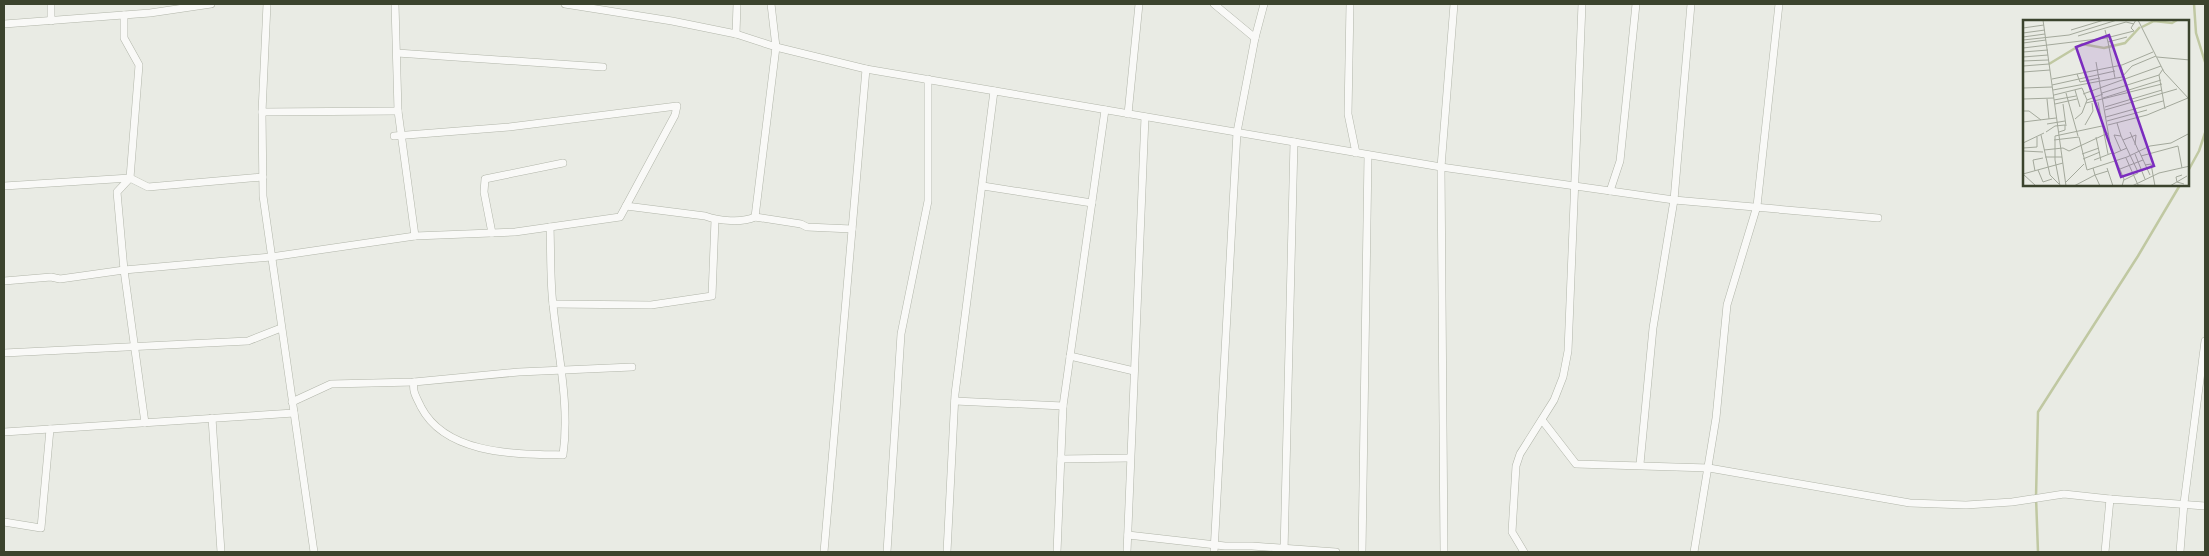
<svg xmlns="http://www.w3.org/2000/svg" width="2209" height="556" viewBox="0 0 2209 556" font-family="Signika,sans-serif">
	<rect width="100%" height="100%" fill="#e9ebe4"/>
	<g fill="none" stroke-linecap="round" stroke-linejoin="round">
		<!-- stream -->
		<g stroke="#c0c8a2" stroke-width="2.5">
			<path d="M 2194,4 L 2196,33 L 2205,62"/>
			<path d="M 2188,171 L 2199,151 L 2205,133"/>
			<path d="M 2038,552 L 2036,497 L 2038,412 L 2138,256 L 2180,185"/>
		</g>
		<!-- street casing -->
		<g stroke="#b1b5a9" stroke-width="8">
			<g id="street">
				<path d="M 267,4 L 262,112 L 263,196 L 314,552"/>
				<path d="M 395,4 L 398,111 L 415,236"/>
				<path d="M 565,4 L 672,21 L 736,34 L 776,47 L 866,69 L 1441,167 L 1674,200 L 1878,218"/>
				<path d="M 1214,4 L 1255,38"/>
				<path d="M 1350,4 L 1348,114 L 1356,153"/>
				<path d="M 124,15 L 124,38 L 139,65 L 130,178 L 117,192 L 124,270 L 145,423"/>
				<path d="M 51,21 L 51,4"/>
				<path d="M 4,24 L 150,13 L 211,4"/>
				<path d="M 736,34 L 737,4"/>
				<path d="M 397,53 L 603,67"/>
				<path d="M 262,112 L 398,111"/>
				<path d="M 1128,114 L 1139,4"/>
				<path d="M 394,136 L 509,127 L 677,106 L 675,115 L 626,206 L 705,216 C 719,221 742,223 755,217 L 801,224 L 807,227 L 852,229"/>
				<path d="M 4,186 L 130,178 L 148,187 L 263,177"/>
				<path d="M 983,186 L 1092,203"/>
				<path d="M 1610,191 L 1620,161 L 1636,4"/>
				<path d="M 755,217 L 776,47 L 771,4"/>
				<path d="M 492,233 L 484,192 L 485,179 L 563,163"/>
				<path d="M 4,281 L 51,277 L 60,279 L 124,270 L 271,257 L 415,236 L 515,232 L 620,217 L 626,206"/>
				<path d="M 553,304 L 651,305 L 712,296 L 715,220"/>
				<path d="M 4,353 L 248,341 L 281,328"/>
				<path d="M 1070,356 L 1134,371"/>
				<path d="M 414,382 C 412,392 417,398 421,407 C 446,455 516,454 563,455 C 570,405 558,355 553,305 C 550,279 551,253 550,227"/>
				<path d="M 955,401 L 1063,406"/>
				<path d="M 292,402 L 331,384 L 414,382 L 519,372 L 632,367"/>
				<path d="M 212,418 L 221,552"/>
				<path d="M 1542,420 L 1576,464 L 1709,468 L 1910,503 L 1966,505 L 2012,502 L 2064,494 L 2110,499"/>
				<path d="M 4,432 L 294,413"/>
				<path d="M 1061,459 L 1130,458"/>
				<path d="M 1640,464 L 1653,328 L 1674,200 L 1691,4"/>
				<path d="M 4,522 L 41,528 L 50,429"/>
				<path d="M 1128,535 L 1225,546 L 1252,546 L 1336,552"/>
				<path d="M 824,552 L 866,69"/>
				<path d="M 887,552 L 901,334 L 928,201 L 928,79"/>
				<path d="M 947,552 L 955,394 L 994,91"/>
				<path d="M 1057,552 L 1063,406 L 1105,110"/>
				<path d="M 1127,552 L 1145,117"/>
				<path d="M 1214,552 L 1237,132 L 1255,38 L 1264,4"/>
				<path d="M 1284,552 L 1294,142"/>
				<path d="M 1362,552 L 1368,155"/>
				<path d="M 1444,552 L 1441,167 L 1454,4"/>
				<path d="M 1524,552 L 1512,532 L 1516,466 L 1520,454 L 1554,400 L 1563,377 L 1568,351 L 1582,4"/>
				<path d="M 1694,552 L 1716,418 L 1727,305 L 1757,206 L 1779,4"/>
				<path d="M 2105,552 L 2110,499 L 2205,506"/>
				<path d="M 2180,552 L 2184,503 L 2205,341"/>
			</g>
		</g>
		<!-- street -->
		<use href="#street" stroke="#f9f9f7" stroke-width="7"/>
	</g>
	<!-- overview -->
	<g transform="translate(2023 20)">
		<rect width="166" height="166" fill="#e9ebe4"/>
		<path fill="none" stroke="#c0c8a2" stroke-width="2.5" d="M 119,7 L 131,1 L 149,3 L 154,0M 26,44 L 59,24 L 81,28 L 102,23 L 117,7"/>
		<path fill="none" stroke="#a3a89b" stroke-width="1" d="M 20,0 L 43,166M 115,0 L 141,52 L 167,80M 0,8 L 21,5M 48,10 L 81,0M 82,10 L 85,22 L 104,17M 0,13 L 22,10M 55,16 L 103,2 L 111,4M 0,17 L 22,14M 0,20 L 46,15 L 94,0M 85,22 L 92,58M 0,23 L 23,20M 0,28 L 83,18 L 111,11 L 108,8 L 113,0M 0,32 L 25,30M 0,37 L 25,35M 134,37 L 167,40M 0,41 L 25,40M 73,42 L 88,129 L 101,159 L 99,166M 0,46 L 26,44M 98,46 L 107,80M 0,52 L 27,50M 54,54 L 57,62 L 77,58M 136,55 L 142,89M 29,59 L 99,45 L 130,32M 29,65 L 92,51M 0,68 L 29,67M 30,70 L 99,57 L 109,46 L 133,36M 52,70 L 57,87M 43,73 L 55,116M 79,73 L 136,55 L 140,49M 60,74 L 138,46M 31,75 L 59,68 L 64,80M 80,78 L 138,60M 0,79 L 31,78M 24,79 L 26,99M 31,80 L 53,76M 75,82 L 85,134M 63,83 L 139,64M 32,84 L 54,79M 40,84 L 43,106M 82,87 L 139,70M 82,90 L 154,69M 0,91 L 6,91 L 18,100M 83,97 L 140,81M 52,99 L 59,93 L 64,80 L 80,74M 84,101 L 124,90M 0,102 L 33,98M 94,103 L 98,116 L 91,115 L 98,131M 24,104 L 42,101M 62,105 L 70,91 L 69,83M 85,105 L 124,95 L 165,78M 23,112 L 32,106 L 42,105 L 42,110 L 36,112M 107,112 L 116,132M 18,115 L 27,155 L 36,164M 98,116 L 115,152M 73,117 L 78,141M 31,120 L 56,117 L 64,150 L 104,137 L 127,126 L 148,123 L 167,113M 100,120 L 113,115 L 112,125M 0,123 L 21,113M 155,126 L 159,148M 0,128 L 14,127 L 14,117M 21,130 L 40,128 L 46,131 L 85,113M 0,131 L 20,132M 116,131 L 127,155M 59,134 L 76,128M 90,134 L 104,128M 112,134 L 122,159M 118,136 L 155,126M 22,137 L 39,137M 103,138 L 115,165M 60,139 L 77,132M 71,140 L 89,133M 122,145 L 128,144 L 132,166M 84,148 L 90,166M 97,149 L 120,140M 15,150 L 20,162 L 29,159M 12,151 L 10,140 L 20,138M 0,154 L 40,143M 0,154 L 13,166M 159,155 L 153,157 L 154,162 L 161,164M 101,160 L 115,153M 43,162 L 61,144M 115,165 L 131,166M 37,166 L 32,140 L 32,116 L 79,106M 51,166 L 72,155 L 70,148M 77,166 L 72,155 L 85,151M 109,166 L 136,153 L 167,146M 147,166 L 164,156"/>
		<path fill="#7b2cbf" fill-opacity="0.15" stroke="#7b2cbf" stroke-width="2.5" d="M 86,15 L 131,146 L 98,157 L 53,27 Z"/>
		<rect width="166" height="166" fill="none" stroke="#3b432d" stroke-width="2.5"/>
	</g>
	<!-- border -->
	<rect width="2209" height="556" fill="none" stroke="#3b432d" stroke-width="10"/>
</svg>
